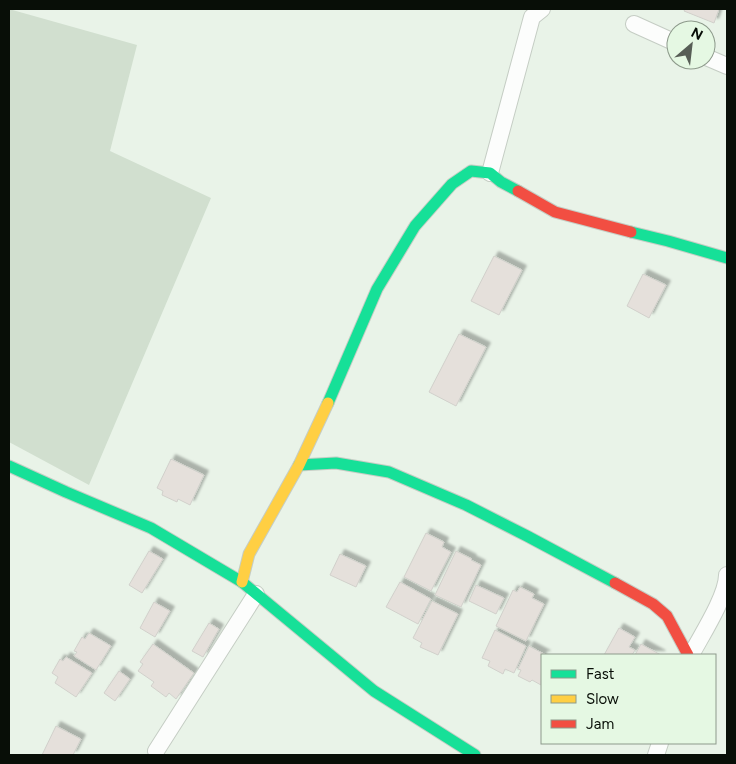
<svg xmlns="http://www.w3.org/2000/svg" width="736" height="764" viewBox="0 0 736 764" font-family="Figtree,sans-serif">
	<defs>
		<filter id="shadow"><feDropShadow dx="4.5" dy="-4.5" stdDeviation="1" flood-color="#0004"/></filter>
	</defs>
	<rect width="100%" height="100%" fill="#e9f3e8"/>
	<!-- green -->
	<path fill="#d1dfcf" d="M 9,9 L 137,45 L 110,151 L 211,198 L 89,485 L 9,442 Z"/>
	<!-- building -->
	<g fill="#e5e0db" stroke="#d1d0cb" filter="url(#shadow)">
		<path d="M 685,9 L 719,9 L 714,23 L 684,11 Z"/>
		<path d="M 494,256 L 522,270 L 499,315 L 471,301 Z"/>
		<path d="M 643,274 L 666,285 L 649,318 L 627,306 Z"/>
		<path d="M 459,334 L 486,347 L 456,406 L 429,392 Z"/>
		<path d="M 171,459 L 204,475 L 190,505 L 178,499 L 177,502 L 162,495 L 163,491 L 157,488 Z"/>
		<path d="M 426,533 L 444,542 L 442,547 L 451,552 L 431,591 L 404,577 Z"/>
		<path d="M 149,551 L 163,559 L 142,593 L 129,585 Z"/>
		<path d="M 456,551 L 472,559 L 471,560 L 481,565 L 461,607 L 435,595 Z"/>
		<path d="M 340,554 L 366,566 L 356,587 L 330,575 Z"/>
		<path d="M 400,582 L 431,599 L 418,624 L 386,607 Z"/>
		<path d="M 476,585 L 504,598 L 496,614 L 469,601 Z"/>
		<path d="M 520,587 L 534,594 L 532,598 L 544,604 L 526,641 L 496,626 L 513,590 L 517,592 Z"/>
		<path d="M 432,601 L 458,614 L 438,655 L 420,647 L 422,643 L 413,638 Z"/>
		<path d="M 154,602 L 170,611 L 155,637 L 140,628 Z"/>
		<path d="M 209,623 L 219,629 L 203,657 L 192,651 Z"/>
		<path d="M 619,628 L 635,637 L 629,647 L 635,650 L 632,655 L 604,655 Z"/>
		<path d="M 495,630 L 526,646 L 514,673 L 505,669 L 503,674 L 488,666 L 490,661 L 482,658 Z"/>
		<path d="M 89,633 L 111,646 L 96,670 L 74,656 L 77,652 L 74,651 L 82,637 L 85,639 Z"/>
		<path d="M 153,644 L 194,673 L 176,699 L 169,693 L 166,697 L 151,686 L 154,682 L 138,671 L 143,664 L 140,662 Z"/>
		<path d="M 641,644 L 661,655 L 635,655 Z"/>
		<path d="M 529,646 L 546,655 L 542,655 L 541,685 L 532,680 L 530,682 L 518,676 L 521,670 L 518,669 Z"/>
		<path d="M 66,657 L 92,673 L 76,697 L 55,683 L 58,677 L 52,673 L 60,659 L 63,661 Z"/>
		<path d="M 119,671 L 130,679 L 115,701 L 104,693 Z"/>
		<path d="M 56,726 L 81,739 L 73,755 L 42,755 Z"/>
	</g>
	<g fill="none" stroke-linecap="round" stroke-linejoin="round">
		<!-- street casing -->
		<g stroke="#c5cdc4" stroke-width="18">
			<g id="street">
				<path d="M 634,24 L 676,43"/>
				<path d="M 706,57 L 727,66"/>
				<path d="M 490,173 L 532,17 L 542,9"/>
				<path d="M 691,655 C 701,636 727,596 727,575"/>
				<path d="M 156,751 L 256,594"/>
				<path d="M 656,755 L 660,743"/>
			</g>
		</g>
		<!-- fast casing -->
		<g stroke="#c5cdc4" stroke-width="13">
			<g id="fast">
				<path d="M 631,232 L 668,241 L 727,258"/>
				<path d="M 328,403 L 377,289 L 415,226 L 452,184 L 471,171 L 490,173 L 501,182 L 518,191"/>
				<path d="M 299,465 L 336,463 L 389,472 L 466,505 L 527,536 L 615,583"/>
				<path d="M 9,466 L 66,492 L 151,528 L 242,582 L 374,691 L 475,755"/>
			</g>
		</g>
		<!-- slow casing -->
		<g stroke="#c5cdc4" stroke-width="13">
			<path id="slow" d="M 242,582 L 249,554 L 299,465 L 328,403"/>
		</g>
		<!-- jam casing -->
		<g stroke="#c5cdc4" stroke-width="13">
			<g id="jam">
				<path d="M 518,191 L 555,212 L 631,232"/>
				<path d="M 615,583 L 653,604 L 667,616 L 688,655"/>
			</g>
		</g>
		<!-- street -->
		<use href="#street" stroke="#fcfdfc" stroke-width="16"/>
		<!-- fast -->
		<use href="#fast" stroke="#16e098" stroke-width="11"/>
		<!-- slow -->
		<use href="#slow" stroke="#ffcf43" stroke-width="11"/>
		<!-- jam -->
		<use href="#jam" stroke="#f24e42" stroke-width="11"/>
	</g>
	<!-- border -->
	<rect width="736" height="764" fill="none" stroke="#080e07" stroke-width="20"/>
	<!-- legend -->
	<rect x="541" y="654" width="175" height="90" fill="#e5f8e3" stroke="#8d9a8b"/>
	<rect x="551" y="670" width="25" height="8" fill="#16e098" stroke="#8d9a8b"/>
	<text x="586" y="679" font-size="15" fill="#080e07">Fast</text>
	<rect x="551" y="695" width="25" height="8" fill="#ffcf43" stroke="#8d9a8b"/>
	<text x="586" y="704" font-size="15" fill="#080e07">Slow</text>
	<rect x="551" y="720" width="25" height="8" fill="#f24e42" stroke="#8d9a8b"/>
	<text x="586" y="729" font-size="15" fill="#080e07">Jam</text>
	<!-- north arrow -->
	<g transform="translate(691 45) rotate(28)"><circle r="24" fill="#e5f8e3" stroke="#8d9a8b"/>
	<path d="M0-4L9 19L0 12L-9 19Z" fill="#575e56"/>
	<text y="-8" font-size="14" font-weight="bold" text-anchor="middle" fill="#080e07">N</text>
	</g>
</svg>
